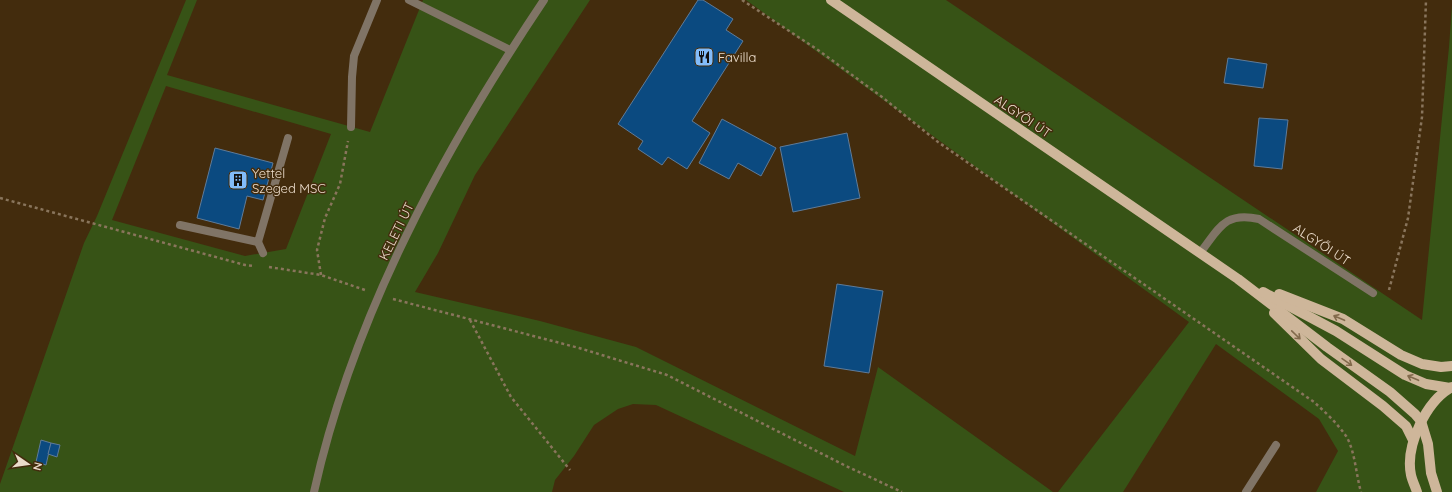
<svg xmlns="http://www.w3.org/2000/svg" width="1452" height="492" viewBox="0 0 1452 492" font-family="Quicksand,sans-serif">
	<rect width="100%" height="100%" fill="#432c0d"/>
	<!-- green -->
	<g fill="#375316" fill-rule="evenodd">
		<path d="M 186,0 L 197,0 L 167,75 L 370,132 L 423,0 L 590,0 L 475,175 L 438,253 L 415,292 L 540,321 L 636,347 L 855,456 L 878,367 L 1053,492 L 844,492 L 656,405 L 633,404 L 618,409 L 594,425 L 574,456 L 555,480 L 552,492 L 0,492 L 0,484 L 84,243 L 97,216 ZM 166,86 L 331,134 L 286,249 L 245,256 L 112,220 Z"/>
		<path d="M 746,0 L 946,0 L 1422,320 L 1449,47 L 1452,5 L 1452,492 L 1316,492 L 1338,451 L 1319,419 L 1216,344 L 1123,492 L 1058,492 L 1189,322 Z"/>
	</g>
	<!-- building -->
	<g fill="#0b4a80" stroke="#5f7b98">
		<path d="M 698,0 L 703,0 L 733,19 L 726,30 L 743,41 L 692,121 L 710,133 L 687,169 L 668,157 L 662,165 L 638,149 L 643,141 L 618,124 Z"/>
		<path d="M 1228,58 L 1267,64 L 1263,88 L 1224,83 Z"/>
		<path d="M 1259,118 L 1288,120 L 1282,169 L 1254,166 Z"/>
		<path d="M 722,119 L 776,148 L 761,176 L 738,163 L 729,179 L 699,163 Z"/>
		<path d="M 847,133 L 860,198 L 793,212 L 780,147 Z"/>
		<path d="M 215,148 L 273,163 L 263,200 L 247,196 L 239,229 L 197,218 Z"/>
		<path d="M 837,284 L 883,291 L 869,373 L 824,366 Z"/>
		<path d="M 41,440 L 51,443 L 46,465 L 36,462 Z"/>
		<path d="M 51,443 L 60,445 L 57,457 L 48,454 Z"/>
	</g>
	<g fill="none" stroke-linecap="round" stroke-linejoin="round">
		<!-- path -->
		<g stroke="#89755c" stroke-width="2.5" stroke-dasharray="3 3" stroke-linecap="butt">
			<path d="M 742,0 L 818,50 L 882,97 L 938,142 L 1314,402 C 1325,412 1337,423 1346,436 C 1355,450 1356,475 1361,492"/>
			<path d="M 0,198 L 245,265 L 254,266"/>
			<path d="M 269,267 L 321,275 L 365,290"/>
			<path d="M 321,275 L 317,250 L 325,218 L 340,184 L 348,141"/>
			<path d="M 1389,290 L 1408,218 L 1422,117 L 1426,0"/>
			<path d="M 393,299 L 579,348 L 667,375 L 846,466 L 902,492"/>
			<path d="M 470,320 L 511,397 L 570,470"/>
		</g>
		<!-- lane -->
		<g stroke="#807466" stroke-width="8">
			<path d="M 409,0 L 510,50"/>
			<path d="M 351,127 L 352,77 L 354,56 L 377,0"/>
			<path d="M 180,225 L 258,242 L 288,138"/>
			<path d="M 258,242 L 263,253"/>
			<path d="M 1200,253 C 1219,229 1224,211 1259,219 L 1373,293"/>
			<path d="M 1246,492 L 1276,445"/>
		</g>
		<!-- street -->
		<path stroke="#807466" stroke-width="8" d="M 314,492 C 353,316 444,149 544,0"/>
		<!-- primary -->
		<g stroke="#ceb69a" stroke-width="10">
			<path d="M 831,0 L 1238,279 L 1327,347 L 1390,392 L 1415,414 L 1421,421 L 1428,444 L 1431,473 L 1437,492"/>
			<path d="M 1263,292 L 1336,331 L 1405,375 L 1426,384 L 1450,388"/>
			<path d="M 1279,294 L 1343,319 L 1401,355 L 1422,364 L 1441,367 L 1452,366"/>
			<path d="M 1274,313 L 1321,359 L 1383,406 L 1406,426 L 1413,440"/>
			<path d="M 1417,492 C 1415,486 1412,480 1411,475 C 1405,446 1426,401 1452,387"/>
		</g>
	</g>
	<!-- one-way arrows -->
	<defs><path id="oneway-shaft" d="M-6 0H5M1.5-3L5.5 0L1.5 3" fill="none" stroke-width="1.6" stroke-linecap="round" stroke-linejoin="round"/></defs>
	<g stroke="#826a4c">
		<use href="#oneway-shaft" transform="translate(1339 318) rotate(-157)"/>
		<use href="#oneway-shaft" transform="translate(1296 335) rotate(44)"/>
		<use href="#oneway-shaft" transform="translate(1347 362) rotate(35)"/>
		<use href="#oneway-shaft" transform="translate(1413 378) rotate(-157)"/>
	</g>
	<!-- icons -->
	<defs>
		<g id="restaurant-square" transform="scale(1)"><rect x="-9" y="-9" width="18" height="18" rx="4" fill="#82bcfa" stroke="#432c0d"/><path d="M-5-6h1v4h1v-4h1v4h1v-4h1v5L-1.5 .5V6h-2V.5L-5-1ZM5-6V6H3V1.5H1.5Q1.5-4 5-6Z" fill="#111"/></g>
		<g id="building-square" transform="scale(1)"><rect x="-9" y="-9" width="18" height="18" rx="4" fill="#82bcfa" stroke="#432c0d"/><path d="M-4-6H4V6H1V3H-1V6H-4ZM-2.5-4.3h1.7v1.8h-1.7ZM.8-4.3h1.7v1.8H.8ZM-2.5-1h1.7V.8h-1.7ZM.8-1h1.7V.8H.8Z" fill="#111"/></g>
	</defs>
	<g fill-rule="evenodd">
		<use href="#restaurant-square" x="704" y="57"/>
		<use href="#building-square" x="238" y="180"/>
	</g>
	<g text-anchor="middle" dominant-baseline="central" stroke-width="3" stroke-linejoin="round" paint-order="stroke">
		<!-- poi labels -->
		<g font-size="13" fill="#ebdccb" stroke="#432c0d" text-anchor="start">
			<text x="718" y="57">Favilla</text>
			<text x="252" y="173">Yettel<tspan x="252" dy="15">Szeged MSC</tspan></text>
		</g>
		<!-- street labels -->
		<g font-size="13" fill="#ebdccb" stroke="#432c0d">
			<text transform="translate(1023 116) rotate(34)">ALGYŐI ÚT</text>
			<text transform="translate(396 231) rotate(-64)">KELETI ÚT</text>
			<text transform="translate(1322 244) rotate(33)">ALGYŐI ÚT</text>
		</g>
	</g>
	<!-- north arrow -->
	<g transform="translate(28 464) rotate(103)" stroke="#432c0d" stroke-width="3" paint-order="stroke">
	<path d="M0-3L7 15L0 10L-7 15Z" fill="#ebdccb"/>
	<text y="-6" font-size="11" font-weight="bold" text-anchor="middle" fill="#ebdccb">N</text>
	</g>
</svg>
